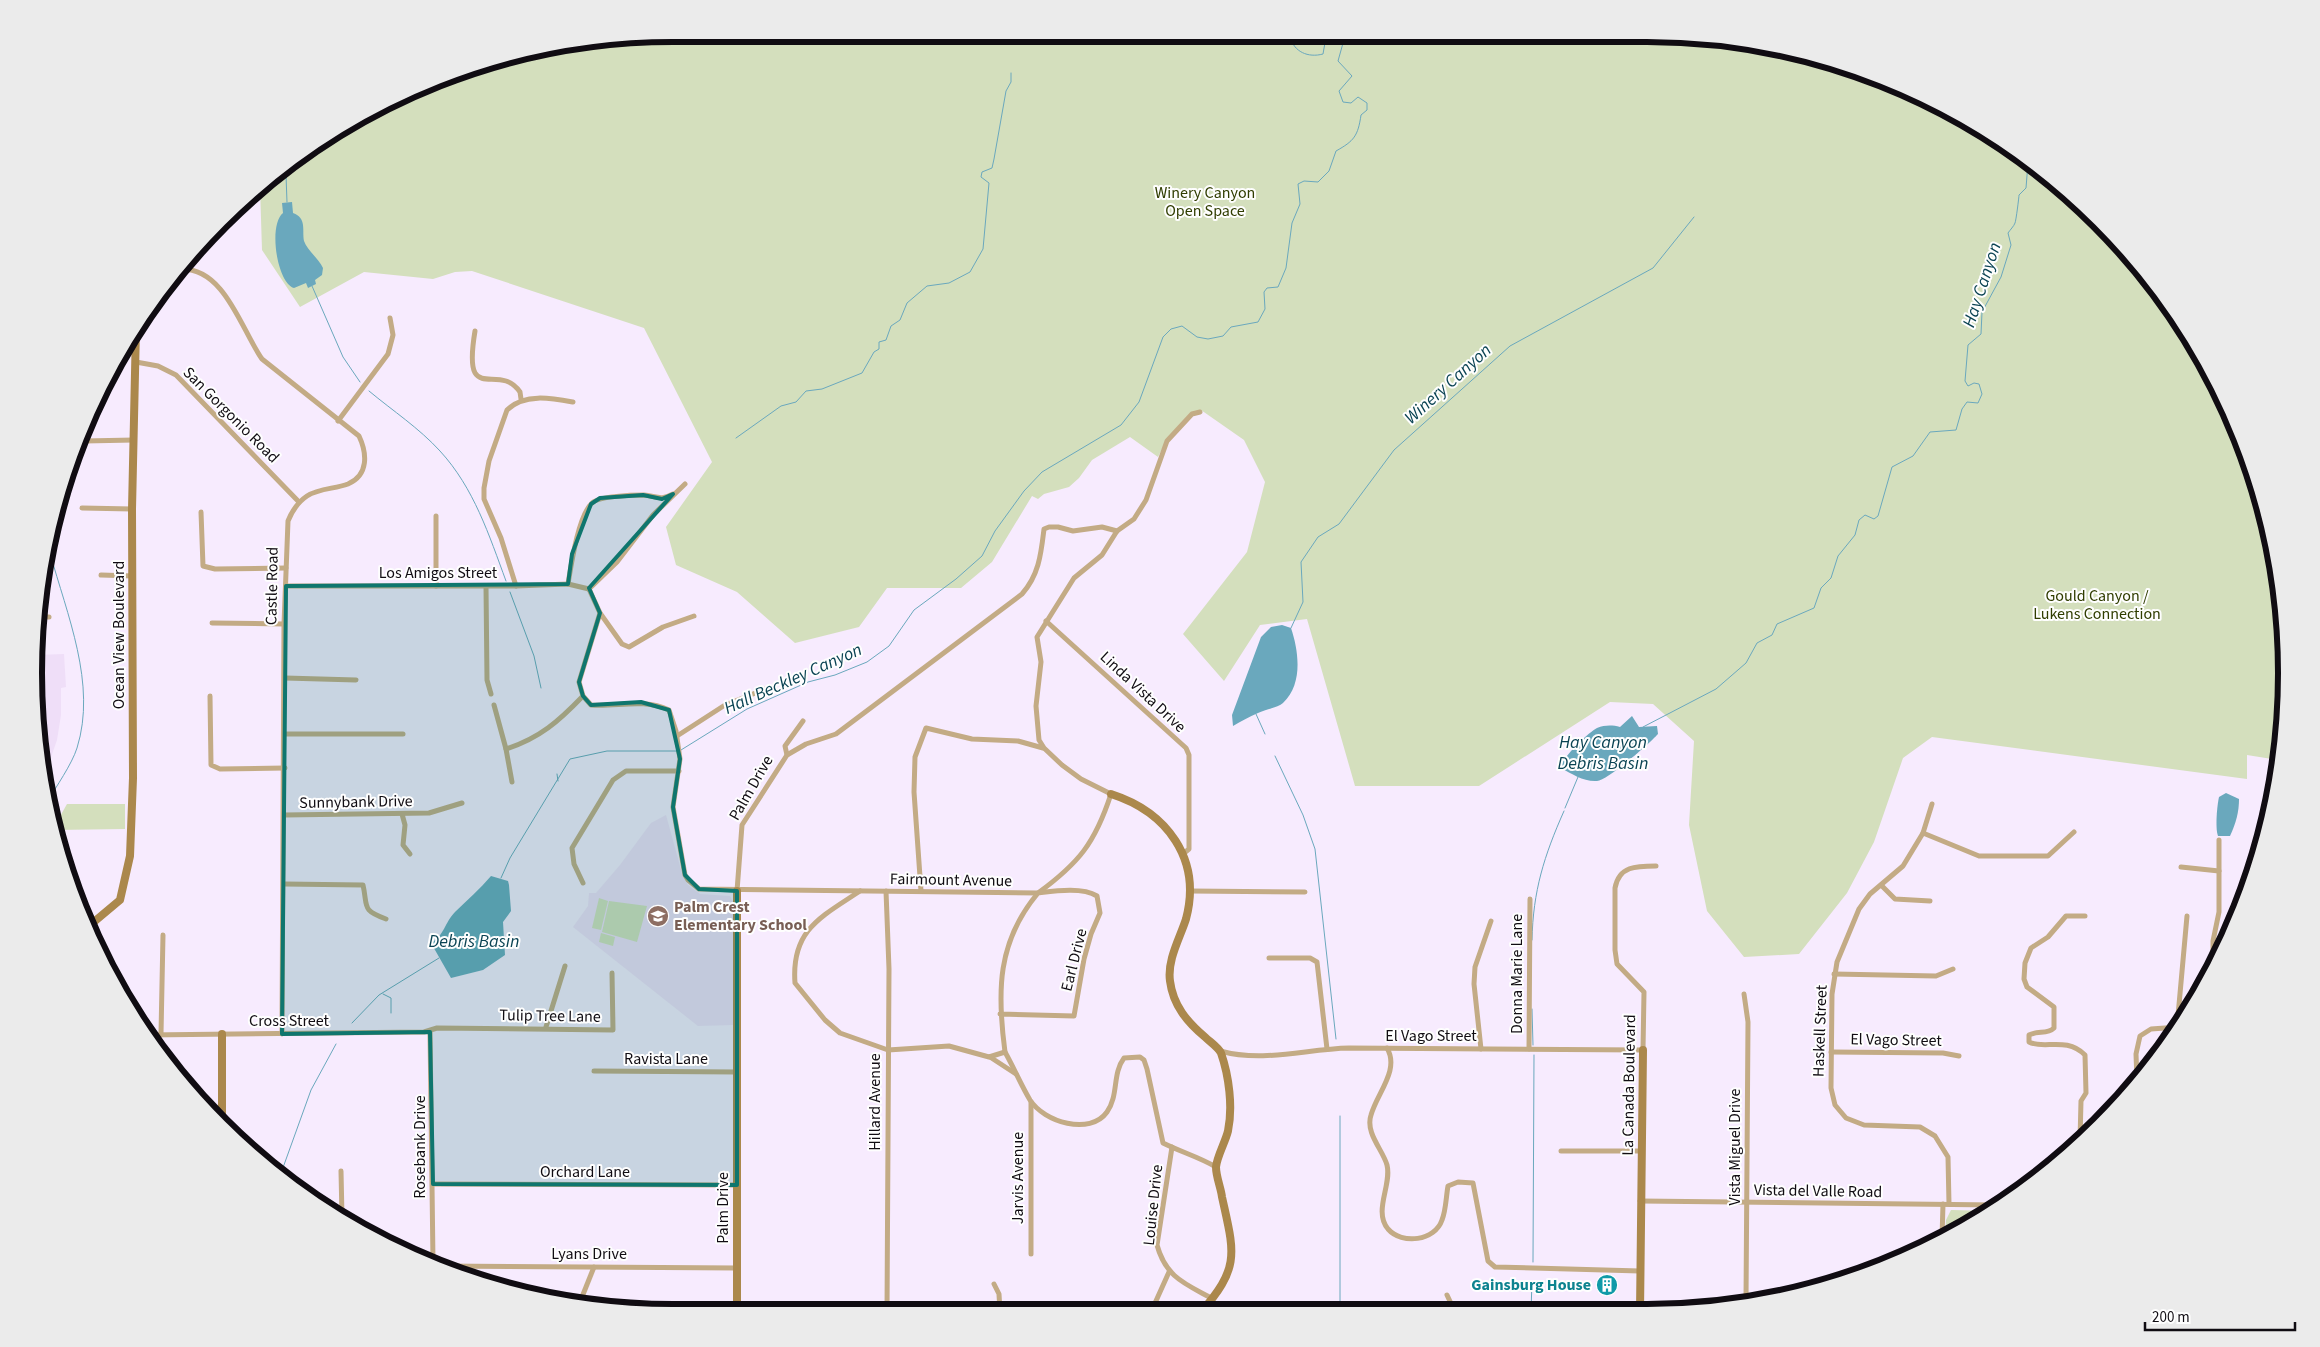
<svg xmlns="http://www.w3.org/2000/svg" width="2320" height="1347" viewBox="0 0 2320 1347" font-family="'Source Sans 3',sans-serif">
	<rect width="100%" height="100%" fill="#f7ebfe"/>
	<!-- built -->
	<g fill="#efdef8">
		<path d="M 64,654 L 66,687 L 61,688 L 61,715 L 57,740 L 49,763 L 43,771 L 34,674 L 36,655 Z"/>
		<path d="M 666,815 L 683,877 L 688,885 L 700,894 L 730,896 L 734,904 L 733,1025 L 698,1026 L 573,927 L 588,906 L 589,893 L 596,893 L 620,865 L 651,823 Z"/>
	</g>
	<!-- green -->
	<g fill="#d4dfbd">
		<path d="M 1689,35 L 1852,68 L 2002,141 L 2099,221 L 2178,318 L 2237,428 L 2274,548 L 2286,673 L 2278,760 L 2247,755 L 2247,779 L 1932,737 L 1903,758 L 1874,842 L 1847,893 L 1799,954 L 1744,957 L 1707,911 L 1689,825 L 1694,741 L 1653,704 L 1610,702 L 1479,786 L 1355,786 L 1307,619 L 1260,625 L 1224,681 L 1183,634 L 1247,552 L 1265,482 L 1244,440 L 1201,410 L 1195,412 L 1164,445 L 1158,457 L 1130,437 L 1092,460 L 1079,478 L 1069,487 L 1044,494 L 1038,499 L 1032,496 L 992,562 L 961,588 L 887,588 L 859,627 L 795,643 L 737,592 L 676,565 L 666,527 L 712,462 L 644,328 L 472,271 L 455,272 L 433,279 L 364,272 L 300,307 L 262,250 L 260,187 C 315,139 398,92 467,68 C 505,55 550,49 590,39 Z"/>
		<path d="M 67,804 L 125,804 L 125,829 L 55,830 L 54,827 Z"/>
		<path d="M 599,898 L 608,901 L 601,930 L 592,928 Z"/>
		<path d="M 609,901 L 647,906 L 637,942 L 602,932 Z"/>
		<path d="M 601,933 L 615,937 L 613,946 L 599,942 Z"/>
		<path d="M 1951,1210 L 1953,1210 L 1988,1211 L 1967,1227 L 1945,1237 L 1946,1220 Z"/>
	</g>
	<!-- water -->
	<g fill="#6aa8bd">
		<path d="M 292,202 L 293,213 C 307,218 302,230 304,241 C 307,250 319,259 323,268 L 322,275 L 315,280 L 316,284 L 308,288 L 306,283 L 294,288 C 277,283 268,225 283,213 L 282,203 Z"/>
		<path d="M 1282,625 L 1291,628 C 1299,652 1303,684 1283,703 C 1278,708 1265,709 1258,713 C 1249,717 1241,721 1233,726 L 1232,715 L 1261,637 L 1271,627 Z"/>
		<path d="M 1632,716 L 1639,727 L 1657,726 L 1658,734 C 1649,744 1608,780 1597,781 C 1584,782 1572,774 1561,768 C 1561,758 1588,733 1597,728 C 1605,725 1612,725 1620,727 Z"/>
		<path d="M 2226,793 L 2239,799 C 2239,812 2236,823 2230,836 L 2218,836 C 2215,828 2217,806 2219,797 Z"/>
		<path d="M 491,876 L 508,881 L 509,885 L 511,911 L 503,922 L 505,955 L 483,970 L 451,978 L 431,943 C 444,936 445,922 455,912 C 467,900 480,889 491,876 Z"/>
	</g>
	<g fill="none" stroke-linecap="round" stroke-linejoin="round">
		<!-- stream -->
		<g stroke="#6aa8bd" stroke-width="1">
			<path d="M 1290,37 C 1294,52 1308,58 1323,54 L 1326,37"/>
			<path d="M 287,202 L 286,175 L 305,153"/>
			<path d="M 312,286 L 343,357 L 360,382"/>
			<path d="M 369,391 C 393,411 419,428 440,451 C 474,488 489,535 506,581"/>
			<path d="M 736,438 L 781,406 L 796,402 L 806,391 L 822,389 L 862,373 L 874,352 L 879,349 L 879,342 L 886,340 L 891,326 L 900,320 L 907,303 L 927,286 L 949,283 L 970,272 L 983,249 L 989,183 L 981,177 L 982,172 L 992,168 L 994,159 L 1006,91 L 1011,82 L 1011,73"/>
			<path d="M 510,592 L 534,656 L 541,688"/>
			<path d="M 1291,628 L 1303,602 L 1301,562 L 1318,537 L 1339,524 L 1394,450 L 1510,346 L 1653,268 L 1694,217"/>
			<path d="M 1256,714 L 1265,734"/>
			<path d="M 1643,727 L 1716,689 L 1746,663 L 1757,643 L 1772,635 L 1777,624 L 1814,608 L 1821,588 L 1831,578 L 1838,556 L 1855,535 L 1859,520 L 1865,515 L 1874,519 L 1878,516 L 1892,467 L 1913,456 L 1930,432 L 1956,430 L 1962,409 L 1967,402 L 1978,403 L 1982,394 L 1979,384 L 1974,383 L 1968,386 L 1965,381 L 1968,345 L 1981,334 L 1982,312 L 2001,277 L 2011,245 L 2008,233 C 2010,230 2014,226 2015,223 C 2016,221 2019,197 2019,195 L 2026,188 L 2028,163"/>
			<path d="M 681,750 L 747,709 L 808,682 L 835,675 L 867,662 L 889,646 L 914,610 L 956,579 L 982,556 L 995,531 L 1024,491 L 1042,472 L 1121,425 L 1139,402 L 1163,337 L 1171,329 L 1182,326 L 1197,337 L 1208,339 L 1223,336 L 1231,327 L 1258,322 L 1265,309 L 1264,292 L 1267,288 L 1278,287 L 1286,268 L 1292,223 L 1300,204 L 1298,184 L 1304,181 L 1318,182 L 1329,171 L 1336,151 C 1354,141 1358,136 1361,115 L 1367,110 L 1367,103 L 1358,97 L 1351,103 L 1343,102 L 1339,91 L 1352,76 L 1338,61 L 1345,36"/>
			<path d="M 1275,756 L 1303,815 L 1315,849 L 1336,1039"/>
			<path d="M 557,774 L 558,781"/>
			<path d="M 47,802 C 56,787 72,764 77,748 C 97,684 67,615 50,553"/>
			<path d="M 1565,808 L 1578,777"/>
			<path d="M 501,878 L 510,858 L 570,759 L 607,751 L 677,751"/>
			<path d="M 1532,940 C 1533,891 1544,856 1564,811"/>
			<path d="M 383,994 L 391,998 L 391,1013"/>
			<path d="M 1532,1009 L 1533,1045"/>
			<path d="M 352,1023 L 379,995 L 439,958"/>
			<path d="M 280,1176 L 311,1090 L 336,1044"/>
			<path d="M 1533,1262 L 1534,1055"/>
			<path d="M 1340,1312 L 1340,1116"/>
			<path d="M 1531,1312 L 1532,1281"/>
		</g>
		<!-- street -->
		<g stroke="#c3ab85" stroke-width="5">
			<path d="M 182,269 C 225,269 241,329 262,359 L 359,436 C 367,453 369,475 348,484 C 335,489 319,488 307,496 C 298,502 292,511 288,521 L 284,624 L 282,1034"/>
			<path d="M 475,331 C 462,409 498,360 520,392 L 521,399"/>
			<path d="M 136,362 L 158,366 L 176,375 L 299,502"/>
			<path d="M 338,421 L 388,354 L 393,335 L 390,318"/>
			<path d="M 84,441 L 134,440"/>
			<path d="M 82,508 L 132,509"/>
			<path d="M 201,512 L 203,566 L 215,569 L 286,568"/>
			<path d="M 101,575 L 133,576"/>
			<path d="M 568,584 C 571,566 578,516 592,503 C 599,496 633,495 644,495 C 656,496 661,501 673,494"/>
			<path d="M 286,586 L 516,586 L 568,584 L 589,589"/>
			<path d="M 436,586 L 436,516"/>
			<path d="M 486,586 L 487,680 L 491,694"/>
			<path d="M 516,586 L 501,538 L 484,499 L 484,488 L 489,461 L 507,410 C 524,393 551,398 573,402"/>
			<path d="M 589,589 L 600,613 L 579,682 L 583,696 L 591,705 C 618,707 643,698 669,710 L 676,731 L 680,759 L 673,807 L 685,875 L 688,880 L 699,889 L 1038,893 C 1079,863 1095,843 1111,794 L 1081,779 L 1062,765 L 1044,748 L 1039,740 L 1036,706 L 1041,662 L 1037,637 L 1074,578 L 1102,555 L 1117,531 L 1134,519 L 1146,500 L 1167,441 L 1192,414 L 1200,412"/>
			<path d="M 589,589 L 617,562 L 653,515 L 685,484"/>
			<path d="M 600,613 L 622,644 L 629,647 L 663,627 L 694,616"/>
			<path d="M 41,617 L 49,617"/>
			<path d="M 1046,621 L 1186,748 L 1189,755 L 1189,849 L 1183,854"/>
			<path d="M 212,623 L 284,624"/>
			<path d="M 285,678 L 356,680"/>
			<path d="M 210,696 L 211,765 L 220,769 L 285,768"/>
			<path d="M 494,705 L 506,749 L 512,782"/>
			<path d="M 285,734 L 403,734"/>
			<path d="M 677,736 L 725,705 L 768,688"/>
			<path d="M 506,749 C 540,738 559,721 583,696"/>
			<path d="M 787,755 L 785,746 L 803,721"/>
			<path d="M 1932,804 L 1923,833 L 1903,866 L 1870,894 L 1859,909 L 1837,962 L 1832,994 L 1831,1088 L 1835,1105 L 1846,1118 L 1864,1125 L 1920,1127 L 1935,1136 L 1948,1157 L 1949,1204"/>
			<path d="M 402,814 L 405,825 L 403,845 L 410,854"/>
			<path d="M 284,815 L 429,813 L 462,803"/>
			<path d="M 1923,833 L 1979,856 L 2048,856 L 2074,832"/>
			<path d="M 2181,867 L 2219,871"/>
			<path d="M 583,883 L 574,864 L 572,848 L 613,780 L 626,771 L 679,771"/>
			<path d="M 284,884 L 363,885 C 368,907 361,910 386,919"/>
			<path d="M 1882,886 L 1895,899 L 1930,901"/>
			<path d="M 737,891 L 742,825 L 787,755 L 806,744 L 836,734 L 1022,594 C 1039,575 1041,554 1044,529 L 1049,527 L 1058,527 L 1073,531 L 1102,527 L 1117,531"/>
			<path d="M 860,891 C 821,917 791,930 795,983 L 825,1020 L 840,1033 L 888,1050 L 949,1046 L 989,1057 L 1005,1052 C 1014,1068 1021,1085 1030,1100 C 1044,1122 1090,1136 1107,1112 C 1119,1095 1112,1074 1124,1058 L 1140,1057 L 1144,1060 L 1147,1069 L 1163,1143 C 1181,1152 1199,1157 1216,1167"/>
			<path d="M 886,891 L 889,969 L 887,1312"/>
			<path d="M 921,891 L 914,792 L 915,757 L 926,728 L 972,739 L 1018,741 L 1043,748"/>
			<path d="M 1190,891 L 1305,892"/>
			<path d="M 1269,958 L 1310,958 L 1317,962 L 1327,1049"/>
			<path d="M 2213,964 L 2213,941 L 2219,912 L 2219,840"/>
			<path d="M 1834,974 L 1936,976 L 1953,969"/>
			<path d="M 1744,994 L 1748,1022 L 1746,1300"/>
			<path d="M 1000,1014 L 1074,1016 L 1084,959 L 1091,934 L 1100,913 L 1097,896 C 1082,887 1055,891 1038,893 C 997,942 997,992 1005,1052"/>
			<path d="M 546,1027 L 565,966"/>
			<path d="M 2177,1027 L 2187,916"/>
			<path d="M 430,1031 L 433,1262"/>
			<path d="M 161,1034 L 163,935"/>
			<path d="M 147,1035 L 424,1032 L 437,1028 L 613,1030 L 612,973"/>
			<path d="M 1387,1048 C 1400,1070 1377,1093 1371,1115 C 1365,1133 1383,1150 1387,1165 C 1392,1185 1373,1211 1388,1229 C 1402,1245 1435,1241 1442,1220 C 1446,1210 1446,1197 1448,1186 L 1458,1182 L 1473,1183 L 1488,1261 L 1495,1267 L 1640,1271"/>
			<path d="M 1481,1049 L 1474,984 L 1475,967 L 1491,921"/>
			<path d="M 1529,1049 L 1530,899"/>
			<path d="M 1220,1051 C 1264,1063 1305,1049 1349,1048 L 1643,1050 L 1644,992 L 1617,964 L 1615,950 L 1615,888 C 1619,866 1636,866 1656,866"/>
			<path d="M 1831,1052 L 1943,1053 L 1959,1056"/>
			<path d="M 990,1057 L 1016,1074"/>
			<path d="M 594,1071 L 737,1072"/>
			<path d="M 2137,1080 L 2136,1054 L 2140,1036 L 2151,1029 L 2179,1027"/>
			<path d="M 1031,1102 L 1031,1254"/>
			<path d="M 2080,1140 L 2081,1101 L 2086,1093 L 2085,1055 C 2066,1036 2044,1050 2029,1042 L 2029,1035 C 2038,1030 2047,1035 2054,1028 L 2054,1007 L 2027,987 L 2024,979 L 2025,963 L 2031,948 L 2048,937 L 2066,916 L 2085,916"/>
			<path d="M 1172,1147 L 1157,1245 C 1166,1278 1186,1284 1213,1299"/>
			<path d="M 1561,1151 L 1640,1151"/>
			<path d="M 341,1171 L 342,1217"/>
			<path d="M 433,1184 L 737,1185"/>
			<path d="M 1640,1201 L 1996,1205"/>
			<path d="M 1942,1238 L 1943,1204"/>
			<path d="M 440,1266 L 737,1268"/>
			<path d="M 994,1284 L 999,1294 L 1000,1312"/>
			<path d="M 1830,1284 L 1831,1278"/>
			<path d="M 1447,1295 L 1455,1312"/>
			<path d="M 580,1302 L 594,1267"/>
			<path d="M 1151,1312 L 1169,1272"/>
		</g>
		<!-- secondary -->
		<g stroke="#ab884c" stroke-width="8">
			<path d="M 1111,794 C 1167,812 1202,859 1186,919 C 1180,938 1167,960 1170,981 C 1173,1005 1187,1022 1205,1037 C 1210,1042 1218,1047 1221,1053 C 1229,1076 1233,1107 1228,1131 C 1225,1143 1217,1156 1216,1167 C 1216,1177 1221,1188 1222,1197 C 1234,1252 1241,1267 1201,1312"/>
			<path d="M 89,926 L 120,900 L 130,856 L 133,778 L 132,509 L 136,328"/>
			<path d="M 222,1123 L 222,1034"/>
			<path d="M 737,1312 L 737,891"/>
			<path d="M 1640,1312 L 1643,1050"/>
		</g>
	</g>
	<!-- marked area -->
	<path fill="#0f766e" fill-opacity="0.2" stroke="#0f766e" stroke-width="4" stroke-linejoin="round" d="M 673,494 L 589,588 L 600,613 L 579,682 L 583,696 L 591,705 L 641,702 L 669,710 L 680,759 L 673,807 L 685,875 L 699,889 L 737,891 L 737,1185 L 433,1184 L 430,1032 L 282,1034 L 286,586 L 568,584 L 572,554 L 591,504 L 600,498 L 643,495 L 662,499 Z"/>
	<!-- icons -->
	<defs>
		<g id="school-disc" transform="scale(1.125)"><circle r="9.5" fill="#8d6e63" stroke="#fefefe"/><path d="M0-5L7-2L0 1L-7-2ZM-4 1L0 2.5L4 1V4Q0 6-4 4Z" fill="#fff"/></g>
		<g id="building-disc" transform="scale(1.125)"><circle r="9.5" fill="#0f9aa8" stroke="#fefefe"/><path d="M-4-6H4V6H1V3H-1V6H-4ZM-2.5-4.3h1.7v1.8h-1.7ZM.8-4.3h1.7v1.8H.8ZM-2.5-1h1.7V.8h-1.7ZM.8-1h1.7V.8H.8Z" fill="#fff"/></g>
	</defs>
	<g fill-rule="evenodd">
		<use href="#school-disc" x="658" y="916"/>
		<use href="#building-disc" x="1607" y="1285"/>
	</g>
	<g text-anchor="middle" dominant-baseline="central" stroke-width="4" stroke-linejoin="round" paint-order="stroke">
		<!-- park labels -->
		<g font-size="16" fill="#303d00" stroke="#fefefe">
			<text x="1205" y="193">Winery Canyon<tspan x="1205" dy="18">Open Space</tspan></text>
			<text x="2097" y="596">Gould Canyon /<tspan x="2097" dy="18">Lukens Connection</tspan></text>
		</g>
		<!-- street labels -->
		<g font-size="16" fill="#100c12" stroke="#fefefe">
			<text transform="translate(231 415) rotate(45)">San Gorgonio Road</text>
			<text x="438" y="573">Los Amigos Street</text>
			<text transform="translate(272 586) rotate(-89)">Castle Road</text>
			<text transform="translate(119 635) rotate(-90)">Ocean View Boulevard</text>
			<text transform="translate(1143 692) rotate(43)">Linda Vista Drive</text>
			<text transform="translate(751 788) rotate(-60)">Palm Drive</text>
			<text transform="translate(356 802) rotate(-1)">Sunnybank Drive</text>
			<text transform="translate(951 880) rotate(1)">Fairmount Avenue</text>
			<text transform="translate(1074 960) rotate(-76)">Earl Drive</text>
			<text transform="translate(1517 974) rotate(-90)">Donna Marie Lane</text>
			<text transform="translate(550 1016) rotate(1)">Tulip Tree Lane</text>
			<text x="289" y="1021">Cross Street</text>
			<text transform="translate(1820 1031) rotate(-88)">Haskell Street</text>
			<text x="1431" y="1036">El Vago Street</text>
			<text transform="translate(1896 1040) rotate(1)">El Vago Street</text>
			<text x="666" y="1059">Ravista Lane</text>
			<text transform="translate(1629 1085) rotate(-89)">La Canada Boulevard</text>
			<text transform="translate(875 1102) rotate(-90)">Hillard Avenue</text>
			<text transform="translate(420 1147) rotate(-90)">Rosebank Drive</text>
			<text transform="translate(1735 1147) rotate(-90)">Vista Miguel Drive</text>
			<text x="585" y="1172">Orchard Lane</text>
			<text transform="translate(1018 1178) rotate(-90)">Jarvis Avenue</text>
			<text transform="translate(1818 1191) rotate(1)">Vista del Valle Road</text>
			<text transform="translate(1153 1205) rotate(-84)">Louise Drive</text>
			<text transform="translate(723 1208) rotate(-90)">Palm Drive</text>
			<text x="589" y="1254">Lyans Drive</text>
		</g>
		<!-- education labels -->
		<g font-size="16" font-weight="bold" fill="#785e54" stroke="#fefefe" text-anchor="start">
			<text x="674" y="907">Palm Crest<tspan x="674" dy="18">Elementary School</tspan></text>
		</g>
		<!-- culture labels -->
		<g font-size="16" font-weight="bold" fill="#0d838f" stroke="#fefefe" text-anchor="end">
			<text x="1591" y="1285">Gainsburg House</text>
		</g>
		<!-- water labels -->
		<g font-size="18" font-style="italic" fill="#0a4353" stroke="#fefefe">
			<text transform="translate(1982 285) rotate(-72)">Hay Canyon</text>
			<text transform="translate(1448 384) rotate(-42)">Winery Canyon</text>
			<text transform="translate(793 679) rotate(-24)">Hall Beckley Canyon</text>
			<text x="1603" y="742">Hay Canyon<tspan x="1603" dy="21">Debris Basin</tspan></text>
			<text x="474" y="941">Debris Basin</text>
		</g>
	</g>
	<!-- crop -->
	<path d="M0 0H2320V1347H0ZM673 42H1647A631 631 0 0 1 2278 673V673A631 631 0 0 1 1647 1304H673A631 631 0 0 1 42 673V673A631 631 0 0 1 673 42Z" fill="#ebebeb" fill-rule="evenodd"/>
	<path fill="none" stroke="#100c12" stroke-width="6" d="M673 42H1647A631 631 0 0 1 2278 673V673A631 631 0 0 1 1647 1304H673A631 631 0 0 1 42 673V673A631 631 0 0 1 673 42Z"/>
	<!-- scale -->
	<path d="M2145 1322v8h150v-8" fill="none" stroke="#100c12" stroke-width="2.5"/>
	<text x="2152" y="1322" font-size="15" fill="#100c12" stroke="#fefefe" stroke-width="4" paint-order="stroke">200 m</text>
</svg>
